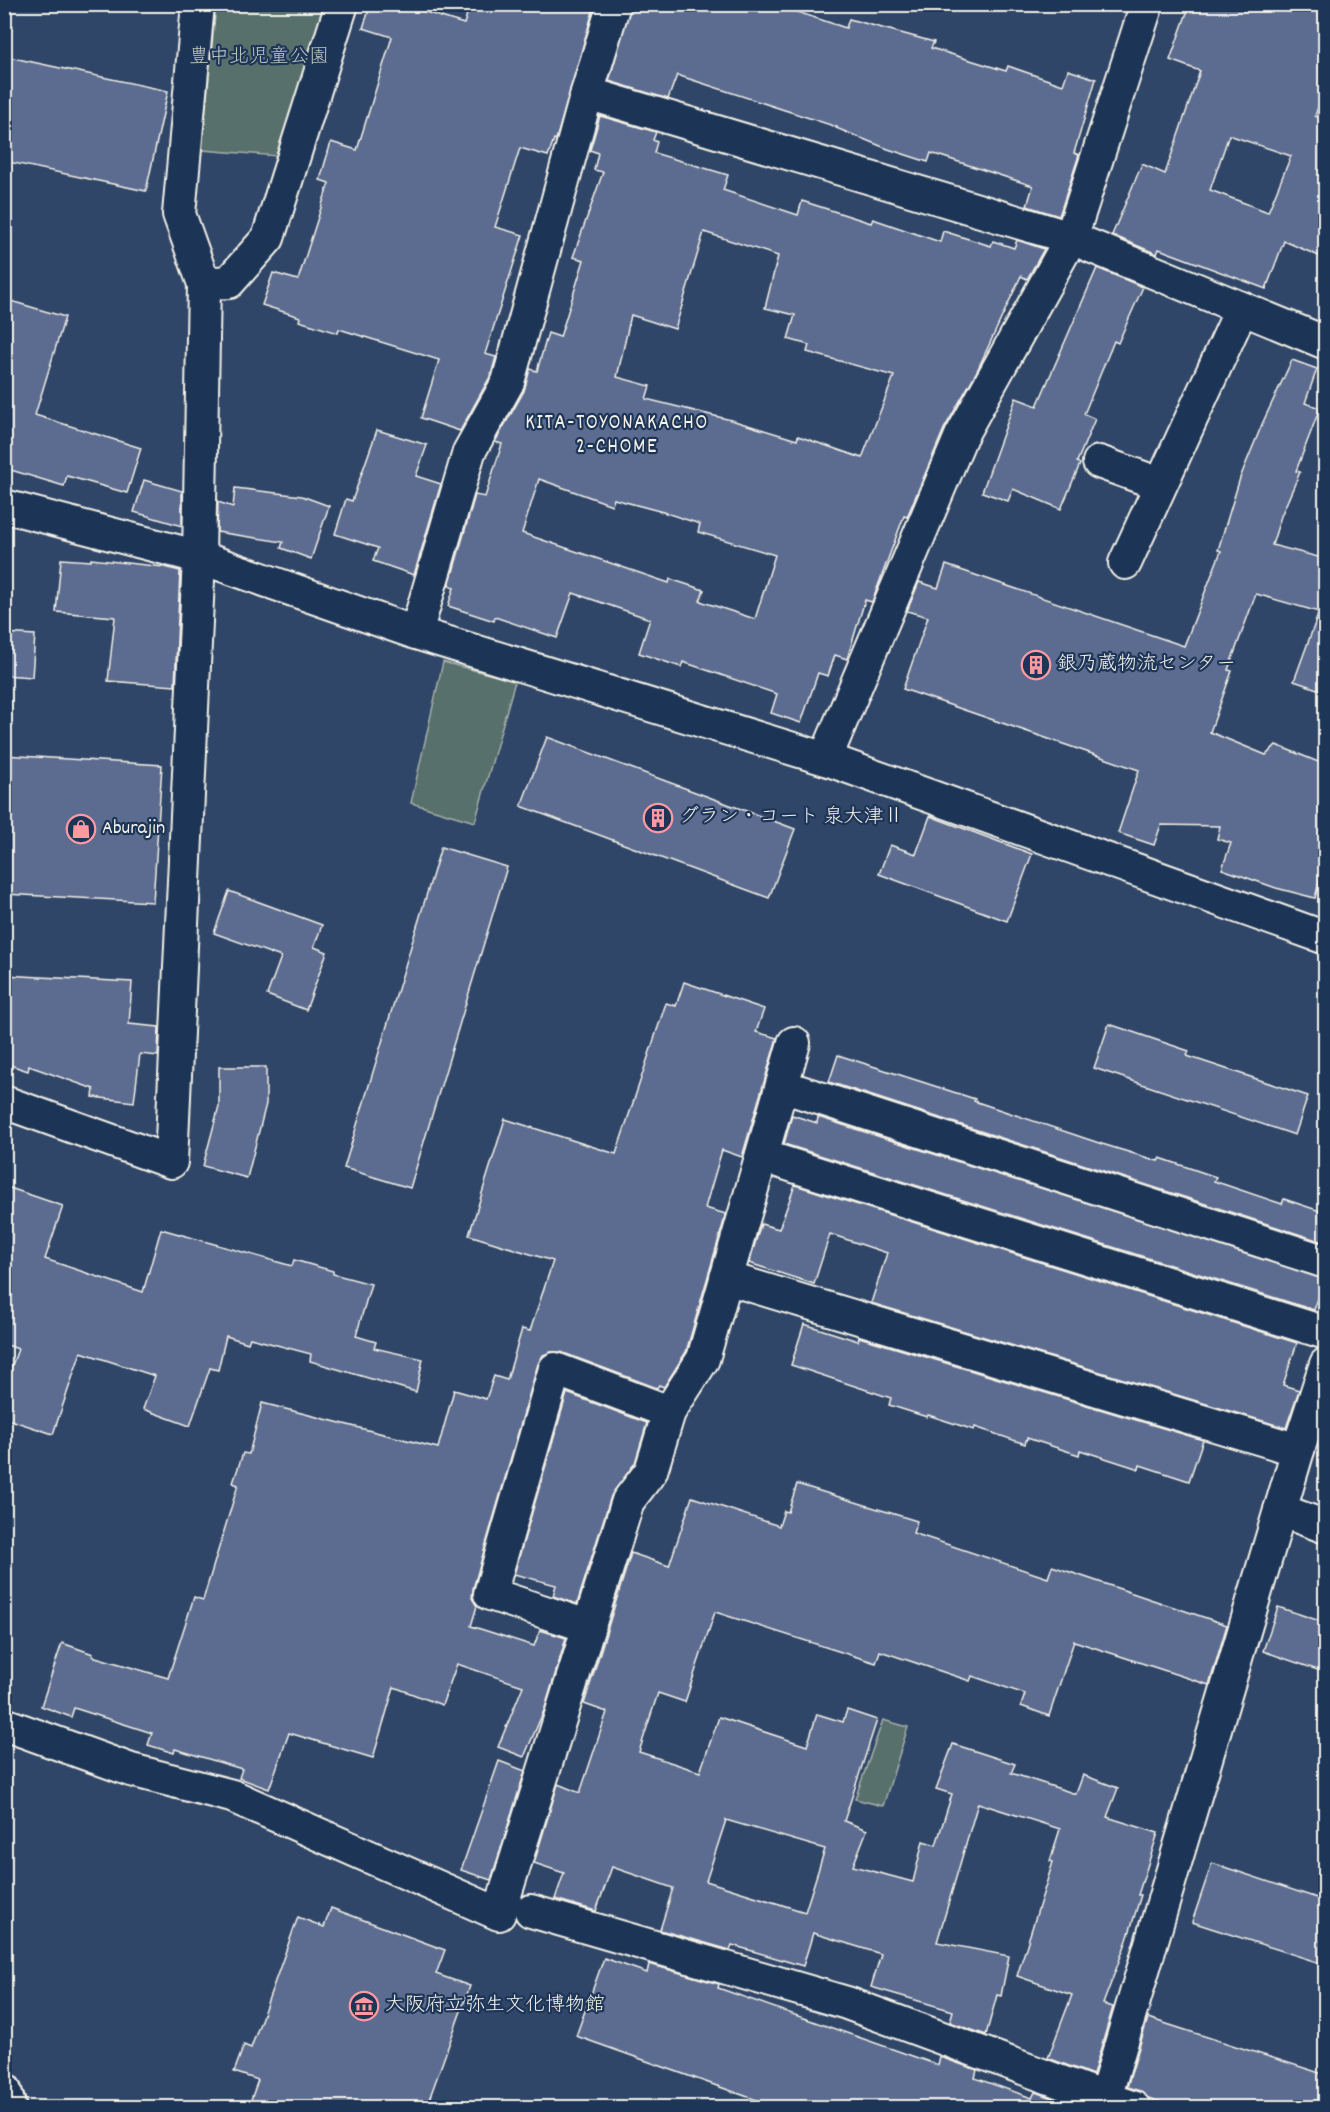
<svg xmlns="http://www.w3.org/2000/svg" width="1330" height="2112" viewBox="0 0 1330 2112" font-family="Dekko,'Klee One',sans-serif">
	<rect width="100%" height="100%" fill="#304668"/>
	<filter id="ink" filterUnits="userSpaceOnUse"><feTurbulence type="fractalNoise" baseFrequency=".0167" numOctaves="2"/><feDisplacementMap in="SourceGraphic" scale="12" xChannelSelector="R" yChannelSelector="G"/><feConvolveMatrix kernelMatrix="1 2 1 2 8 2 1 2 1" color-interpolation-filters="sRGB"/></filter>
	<g filter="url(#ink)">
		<!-- green -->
		<g fill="#58706c" stroke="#a6b0aa" stroke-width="1.5">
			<path d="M 216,5 L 328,5 L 278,156 L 202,150 Z"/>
			<path d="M 443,662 L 515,681 L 475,822 L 411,803 Z"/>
			<path d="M 883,1720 L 908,1727 L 883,1806 L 855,1799 Z"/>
		</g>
		<!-- building -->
		<g fill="#5c6c90" stroke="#f4f1e8" stroke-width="1.5" fill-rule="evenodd">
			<path d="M 371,4 L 399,4 L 464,24 L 470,4 L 595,4 L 556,140 L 554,139 L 548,156 L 520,148 L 495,227 L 523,235 L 485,354 L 496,357 L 491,375 L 460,431 L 421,418 L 439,360 L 339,329 L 338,333 L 299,321 L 300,317 L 262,305 L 273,273 L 298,280 L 329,183 L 320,180 L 331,142 L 357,150 L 392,37 L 363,28 Z"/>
			<path d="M 631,4 L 773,4 L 846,28 L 849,19 L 934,42 L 931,48 L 1006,71 L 1008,66 L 1063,85 L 1068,70 L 1096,79 L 1074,153 L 1079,155 L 1059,216 L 1027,206 L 1033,186 L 931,153 L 928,162 L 888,149 L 836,128 L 837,127 L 677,75 L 668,99 L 609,81 Z"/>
			<path d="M 1190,4 L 1326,4 L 1326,83 L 1315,116 L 1326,120 L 1326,259 L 1284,241 L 1266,289 L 1159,249 L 1157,254 L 1112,235 L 1142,164 L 1165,174 L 1200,71 L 1170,60 ZM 1229,135 L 1291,156 L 1268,212 L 1210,190 Z"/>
			<path d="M 4,56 L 168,91 L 146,191 L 4,161 Z"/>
			<path d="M 600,116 L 656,132 L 653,140 L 657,142 L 654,153 L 728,175 L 723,190 L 798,215 L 802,201 L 871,223 L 873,219 L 940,242 L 943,231 L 991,246 L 993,241 L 1014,248 L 1017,240 L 1044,249 L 1027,279 L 1021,276 L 977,371 L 944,429 L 907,517 L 904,516 L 872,602 L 865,600 L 847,659 L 835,655 L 828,676 L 818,673 L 801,723 L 771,713 L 777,694 L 683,662 L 681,667 L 639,653 L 650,619 L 573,593 L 557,638 L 495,617 L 494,621 L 448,606 L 454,588 L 449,586 L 475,495 L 485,497 L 502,444 L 495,442 L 524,391 L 530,369 L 537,371 L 548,333 L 560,337 L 584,260 L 573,257 L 603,172 L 594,170 L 598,153 L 590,150 ZM 704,232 L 778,256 L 765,308 L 795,315 L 788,339 L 809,345 L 807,352 L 894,376 L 862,458 L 798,436 L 797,440 L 731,420 L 646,399 L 650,386 L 617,377 L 631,315 L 675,329 ZM 539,479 L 612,505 L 614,499 L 663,512 L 700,524 L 698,532 L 775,555 L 755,619 L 700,601 L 704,590 L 670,579 L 669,583 L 522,533 Z"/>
			<path d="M 1097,268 L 1143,287 L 1118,343 L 1114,341 L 1084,414 L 1095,419 L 1077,462 L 1080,464 L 1061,509 L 1013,489 L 1008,501 L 982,492 L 1016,398 L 1037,406 Z"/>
			<path d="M 4,299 L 65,317 L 35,415 L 141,448 L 127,493 L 67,476 L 64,486 L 4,468 Z"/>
			<path d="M 1292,360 L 1317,369 L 1305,403 L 1320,408 L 1296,471 L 1300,472 L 1281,516 L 1272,545 L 1326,559 L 1326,692 L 1294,681 L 1319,612 L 1256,594 L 1228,670 L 1232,671 L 1210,732 L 1266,755 L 1276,745 L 1326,765 L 1326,856 L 1315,898 L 1276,888 L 1222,869 L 1231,843 L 1217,839 L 1220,826 L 1161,825 L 1154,845 L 1118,833 L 1139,770 L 903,689 L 928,617 L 907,611 L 919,582 L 938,588 L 946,565 L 1184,646 L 1221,551 L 1218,550 L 1240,478 L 1263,422 Z"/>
			<path d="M 377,430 L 427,445 L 416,476 L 441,484 L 414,575 L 373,561 L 378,548 L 335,534 L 346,499 L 352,501 Z"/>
			<path d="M 144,480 L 182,491 L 182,526 L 134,512 Z"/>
			<path d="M 235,488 L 302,496 L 329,506 L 311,559 L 281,548 L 283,542 L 217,532 L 218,502 L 233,507 Z"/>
			<path d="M 61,559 L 91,561 L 91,559 L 164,567 L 180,571 L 175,686 L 108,681 L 115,617 L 56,612 Z"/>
			<path d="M 4,633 L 35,635 L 32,677 L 4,675 Z"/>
			<path d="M 547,737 L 795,829 L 769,898 L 521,806 Z"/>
			<path d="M 4,755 L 162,765 L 153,902 L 4,894 Z"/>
			<path d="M 930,816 L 1032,854 L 1007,921 L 879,874 L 890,845 L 916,854 Z"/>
			<path d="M 441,847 L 507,867 L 410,1188 L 344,1168 Z"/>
			<path d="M 229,891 L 322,925 L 314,947 L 327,952 L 306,1010 L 267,995 L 281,957 L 214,933 Z"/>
			<path d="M 4,975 L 132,982 L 129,1024 L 159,1027 L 158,1056 L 140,1054 L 134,1102 L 93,1097 L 94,1089 L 29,1066 L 28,1071 L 4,1063 Z"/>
			<path d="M 684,982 L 764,1009 L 756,1032 L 777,1038 L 742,1157 L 722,1150 L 705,1208 L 726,1214 L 686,1352 L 664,1387 L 659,1385 L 657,1388 L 561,1352 L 551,1352 L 543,1355 L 538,1364 L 473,1589 L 472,1598 L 477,1606 L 471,1626 L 534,1646 L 540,1630 L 566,1638 L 545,1708 L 524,1757 L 498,1747 L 523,1686 L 457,1664 L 442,1705 L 394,1687 L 373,1758 L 289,1733 L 269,1789 L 239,1778 L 242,1769 L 175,1749 L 174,1753 L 148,1745 L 152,1733 L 74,1708 L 71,1717 L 41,1706 L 62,1643 L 93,1654 L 92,1656 L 168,1678 L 194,1597 L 203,1600 L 238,1485 L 233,1483 L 243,1453 L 249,1454 L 262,1403 L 438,1448 L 454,1390 L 486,1399 L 494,1376 L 507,1380 L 522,1329 L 530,1331 L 553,1261 L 469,1235 L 505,1119 L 616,1154 L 666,1003 L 676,1006 Z"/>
			<path d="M 1109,1024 L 1189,1051 L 1187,1056 L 1308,1096 L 1295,1135 L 1094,1068 Z"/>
			<path d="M 838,1055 L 975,1099 L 974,1101 L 1102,1144 L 1158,1161 L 1160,1158 L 1216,1177 L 1214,1181 L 1282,1204 L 1284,1199 L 1326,1213 L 1326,1243 L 829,1082 Z"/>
			<path d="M 219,1067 L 266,1067 L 266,1104 L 247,1178 L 203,1166 L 219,1106 Z"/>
			<path d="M 792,1115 L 817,1123 L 818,1117 L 1325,1279 L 1314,1310 L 784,1144 Z"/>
			<path d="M 795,1185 L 1297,1343 L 1283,1385 L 1299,1390 L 1286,1428 L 871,1303 L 887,1253 L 830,1234 L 814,1284 L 749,1263 L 761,1224 L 779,1229 Z"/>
			<path d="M 4,1186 L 63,1206 L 45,1259 L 143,1292 L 161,1229 L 292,1266 L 294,1260 L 333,1271 L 333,1274 L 371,1284 L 356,1336 L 376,1342 L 374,1348 L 423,1359 L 416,1392 L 310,1361 L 311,1354 L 250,1338 L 248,1343 L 226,1336 L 218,1370 L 210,1368 L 190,1426 L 143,1409 L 155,1376 L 81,1352 L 53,1434 L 4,1418 L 4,1387 L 18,1349 L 4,1344 Z"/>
			<path d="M 804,1324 L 858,1341 L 859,1337 L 1203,1440 L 1189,1481 L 1140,1465 L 1139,1469 L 1080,1450 L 1079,1455 L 1027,1438 L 1025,1444 L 975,1427 L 974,1430 L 928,1415 L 927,1417 L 889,1405 L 891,1398 L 791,1365 Z"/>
			<path d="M 567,1393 L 647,1423 L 635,1463 L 611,1496 L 577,1604 L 553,1596 L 556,1585 L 514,1574 Z"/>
			<path d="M 797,1484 L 917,1521 L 913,1533 L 1048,1578 L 1052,1566 L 1227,1625 L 1209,1685 L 1074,1641 L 1049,1716 L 1021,1706 L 1025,1694 L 972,1676 L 970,1681 L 880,1651 L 876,1663 L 715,1612 L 685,1702 L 658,1693 L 639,1752 L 700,1772 L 719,1717 L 807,1746 L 817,1714 L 843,1722 L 847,1710 L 877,1720 L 844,1821 L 867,1830 L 853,1866 L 913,1882 L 923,1841 L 936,1845 L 952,1794 L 936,1789 L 953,1744 L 1015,1764 L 1011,1773 L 1076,1794 L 1083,1775 L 1118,1788 L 1107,1817 L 1158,1833 L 1138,1895 L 1141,1895 L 1127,1940 L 1103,2004 L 1113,2007 L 1093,2075 L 1048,2058 L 1072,1995 L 1017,1976 L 1053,1862 L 1050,1861 L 1060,1829 L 978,1803 L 937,1942 L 1009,1956 L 1001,1996 L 997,1995 L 986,2035 L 950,2022 L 953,2011 L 871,1987 L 881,1954 L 813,1933 L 803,1966 L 732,1945 L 730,1950 L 660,1930 L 673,1888 L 612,1867 L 596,1911 L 555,1899 L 564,1873 L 534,1863 L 558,1784 L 580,1793 L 607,1712 L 584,1704 L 631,1553 L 669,1566 L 692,1497 L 779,1526 L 784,1511 L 788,1512 ZM 726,1820 L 825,1849 L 805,1912 L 706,1881 Z"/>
			<path d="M 1278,1607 L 1326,1623 L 1326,1673 L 1263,1651 Z"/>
			<path d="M 499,1761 L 525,1771 L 491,1880 L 461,1870 Z"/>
			<path d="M 1212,1863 L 1326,1901 L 1326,1965 L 1192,1922 Z"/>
			<path d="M 331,1908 L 445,1950 L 436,1974 L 470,1986 L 426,2108 L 248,2108 L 258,2080 L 234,2072 L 244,2045 L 251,2048 L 298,1917 L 324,1927 Z"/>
			<path d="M 604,1958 L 647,1973 L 649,1964 L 719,1984 L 718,1988 L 938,2065 L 940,2057 L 977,2070 L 975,2078 L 1032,2098 L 1035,2092 L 1060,2101 L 1058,2108 L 779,2108 L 576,2036 Z"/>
			<path d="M 1148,2018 L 1326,2075 L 1326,2108 L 1179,2108 L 1148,2098 L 1140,2091 L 1127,2087 Z"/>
		</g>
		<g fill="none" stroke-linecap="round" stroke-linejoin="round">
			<!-- minor casing -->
			<g stroke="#f4f1e8" stroke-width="36">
				<g id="minor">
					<path d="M 587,93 L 1071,238 L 1326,343"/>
					<path d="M 204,284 L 229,282 L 268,238 L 342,4"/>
					<path d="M 1099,462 L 1160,484"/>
					<path d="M 4,506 L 199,557 L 416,633 L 829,760 L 1326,938"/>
					<path d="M 1125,563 L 1242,308"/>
					<path d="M 416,633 L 469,452 L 508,382 L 587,93 L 614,4"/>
					<path d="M 829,760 L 831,745 L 961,436 L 1071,238 L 1147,4"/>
					<path d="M 782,1086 L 1326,1262"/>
					<path d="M 4,1102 L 171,1162 L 199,557 L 204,284 L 179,214 L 198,4"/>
					<path d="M 762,1156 L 1326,1333"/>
					<path d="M 726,1278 L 1298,1450"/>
					<path d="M 1280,1510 L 1326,1527"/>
					<path d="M 587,1626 L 490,1594 L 555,1369 L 669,1412"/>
					<path d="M 4,1724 L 131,1770 L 232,1796 L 499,1914 L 628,1501 L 651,1471 L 669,1412 L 703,1359 L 794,1043"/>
					<path d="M 531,1911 L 847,2003 L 1104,2098 L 1134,2108"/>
					<path d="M 1102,2108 L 1298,1450 L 1326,1364"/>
				</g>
			</g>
			<!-- trunk casing -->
			<g stroke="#f4f1e8" stroke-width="38">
				<path id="trunk" d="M 4,2090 L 9,2108"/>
			</g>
			<!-- minor -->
			<use href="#minor" stroke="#1d3557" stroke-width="32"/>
			<!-- trunk -->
			<use href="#trunk" stroke="#1d3557" stroke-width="33"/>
		</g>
	</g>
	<!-- icons -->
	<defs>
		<g id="building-ring" transform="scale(1.5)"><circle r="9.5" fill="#1d3557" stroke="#ff9aa2" stroke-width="1.5"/><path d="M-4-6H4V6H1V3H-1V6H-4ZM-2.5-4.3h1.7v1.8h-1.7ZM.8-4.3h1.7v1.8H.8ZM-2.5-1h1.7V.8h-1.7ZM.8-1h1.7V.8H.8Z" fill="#ff9aa2"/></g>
		<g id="shop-ring" transform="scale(1.5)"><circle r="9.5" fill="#1d3557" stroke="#ff9aa2" stroke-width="1.5"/><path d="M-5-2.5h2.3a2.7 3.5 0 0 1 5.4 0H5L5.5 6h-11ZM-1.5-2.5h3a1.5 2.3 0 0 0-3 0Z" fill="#ff9aa2"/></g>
		<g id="museum-ring" transform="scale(1.5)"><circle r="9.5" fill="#1d3557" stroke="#ff9aa2" stroke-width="1.5"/><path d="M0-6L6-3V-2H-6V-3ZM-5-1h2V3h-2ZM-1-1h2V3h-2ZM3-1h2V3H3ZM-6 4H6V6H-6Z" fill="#ff9aa2"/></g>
	</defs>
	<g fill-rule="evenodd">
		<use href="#building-ring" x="1036" y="665"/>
		<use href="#building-ring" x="658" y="818"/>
		<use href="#shop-ring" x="81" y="829"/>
		<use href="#museum-ring" x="364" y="2006"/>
	</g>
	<g text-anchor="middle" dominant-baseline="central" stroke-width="4.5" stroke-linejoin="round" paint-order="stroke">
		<!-- park labels -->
		<g font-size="20" fill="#bdc4bd" stroke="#1d3557">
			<text x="259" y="58">豊中北児童公園</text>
		</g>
		<!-- poi labels -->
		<g font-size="20" fill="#f4f1e8" stroke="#1d3557" text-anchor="start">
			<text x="1057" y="665">銀乃蔵物流センター</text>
			<text x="679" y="818">グラン・コート 泉大津Ⅱ</text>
			<text x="102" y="829">Aburajin</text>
			<text x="385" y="2006">大阪府立弥生文化博物館</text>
		</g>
		<!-- neighbourhood labels -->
		<g font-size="21" letter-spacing="1.5" fill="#f4f1e8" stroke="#1d3557">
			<text x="617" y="424">KITA-TOYONAKACHO<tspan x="617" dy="24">2-CHOME</tspan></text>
		</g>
	</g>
	<!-- margin -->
	<rect width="1330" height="2112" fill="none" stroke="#1d3557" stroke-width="24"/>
	<rect x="12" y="12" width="1306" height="2088" fill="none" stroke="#f4f1e8" stroke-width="2" filter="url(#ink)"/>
</svg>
